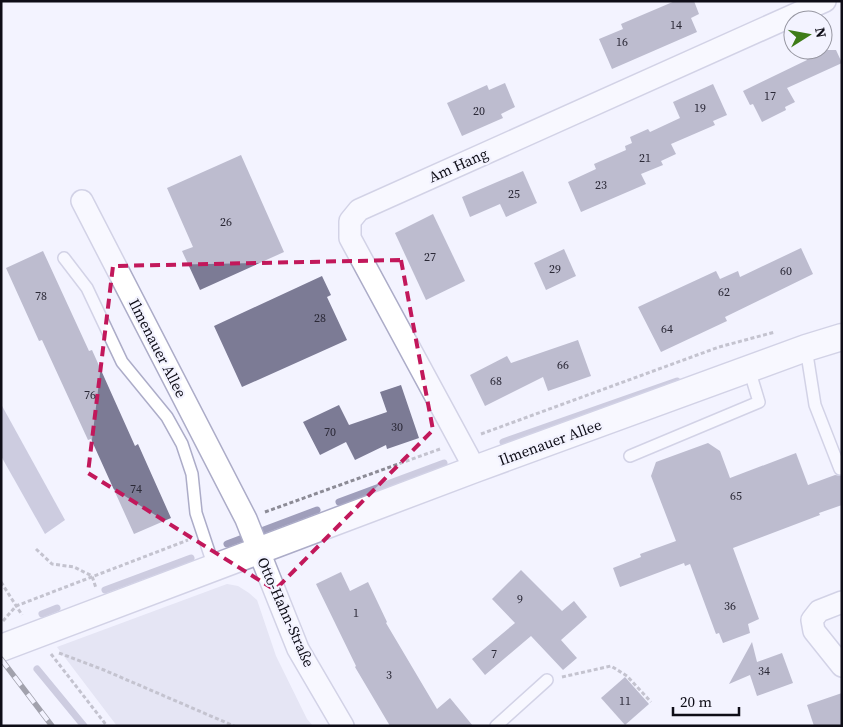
<svg xmlns="http://www.w3.org/2000/svg" width="843" height="727" viewBox="0 0 843 727" font-family="'Source Serif 4',serif">
	<rect width="100%" height="100%" fill="#f3f3ff"/>
	<!-- green -->
	<path fill="#d4d4e6" d="M 227,584 L 238,586 L 249,593 L 257,600 L 276,656 L 307,719 L 313,726 L 117,726 L 57,647 Z"/>
	<!-- water -->
	<path fill="#9f9ebb" d="M 1,404 L 65,520 L 45,534 L 1,456 Z"/>
	<g fill="none" stroke-linecap="round" stroke-linejoin="round">
		<!-- stream -->
		<g stroke="#9f9ebb" stroke-width="7">
			<path d="M 503,442 L 677,381"/>
			<path d="M 339,502 L 444,463"/>
			<path d="M 227,544 L 317,510"/>
			<path d="M 105,590 L 191,558"/>
			<path d="M 42,614 L 57,608"/>
			<path d="M 37,669 L 84,726"/>
		</g>
	</g>
	<!-- building -->
	<g fill="#7c7b95">
		<path d="M 675,1 L 694,1 L 699,14 L 691,18 L 697,32 L 612,69 L 599,39 L 623,29 L 621,24 Z"/>
		<path d="M 802,50 L 836,50 L 842,63 L 787,88 L 795,102 L 785,107 L 786,110 L 762,122 L 753,104 L 750,105 L 743,91 L 807,60 Z"/>
		<path d="M 505,83 L 515,107 L 501,114 L 503,118 L 462,136 L 447,103 L 487,85 L 489,90 Z"/>
		<path d="M 713,84 L 727,115 L 713,121 L 715,125 L 671,144 L 676,154 L 661,161 L 663,165 L 641,174 L 646,184 L 581,212 L 568,182 L 596,169 L 594,164 L 626,150 L 625,146 L 632,143 L 630,137 L 648,129 L 650,132 L 680,118 L 673,102 Z"/>
		<path d="M 241,155 L 284,252 L 200,290 L 182,251 L 193,247 L 167,188 Z"/>
		<path d="M 523,171 L 537,203 L 506,217 L 500,204 L 470,217 L 462,197 Z"/>
		<path d="M 433,214 L 465,281 L 426,300 L 395,233 Z"/>
		<path d="M 801,248 L 813,274 L 725,317 L 727,321 L 661,352 L 638,307 L 716,271 L 720,279 L 738,271 L 740,277 Z"/>
		<path d="M 564,249 L 576,276 L 546,290 L 534,263 Z"/>
		<path d="M 43,251 L 89,351 L 92,350 L 135,446 L 138,444 L 171,518 L 134,534 L 91,439 L 88,440 L 42,340 L 39,341 L 6,268 Z"/>
		<path d="M 322,276 L 331,295 L 327,297 L 347,340 L 242,387 L 214,326 Z"/>
		<path d="M 578,340 L 591,376 L 548,391 L 543,377 L 485,406 L 470,375 L 507,356 L 511,363 Z"/>
		<path d="M 401,385 L 419,438 L 387,449 L 386,445 L 355,460 L 346,442 L 320,455 L 303,422 L 339,405 L 349,425 L 387,412 L 380,392 Z"/>
		<path d="M 708,443 L 720,451 L 730,478 L 796,453 L 808,485 L 835,475 L 842,476 L 842,505 L 819,513 L 820,515 L 733,548 L 759,619 L 748,624 L 750,633 L 723,643 L 719,633 L 716,634 L 690,564 L 685,566 L 684,563 L 620,587 L 613,568 L 641,557 L 640,554 L 676,541 L 651,476 L 656,462 Z"/>
		<path d="M 521,570 L 562,611 L 574,601 L 587,617 L 561,640 L 577,658 L 563,670 L 531,636 L 485,675 L 472,659 L 515,623 L 492,599 Z"/>
		<path d="M 341,572 L 350,591 L 368,582 L 387,622 L 386,623 L 437,709 L 450,698 L 473,726 L 390,726 L 355,667 L 356,666 L 316,584 Z"/>
		<path d="M 752,642 L 757,662 L 782,653 L 793,683 L 757,696 L 750,675 L 729,684 Z"/>
		<path d="M 625,677 L 649,704 L 625,725 L 601,698 Z"/>
		<path d="M 842,693 L 842,726 L 814,726 L 807,705 Z"/>
	</g>
	<g fill="none" stroke-linecap="round" stroke-linejoin="round">
		<!-- service casing -->
		<g stroke="#acacc8" stroke-width="14">
			<g id="service">
				<path d="M 64,258 L 87,288 L 122,362 L 167,417 L 182,444 L 192,474 L 196,513 L 214,567"/>
				<path d="M 806,348 L 815,405 L 840,469"/>
				<path d="M 630,456 L 759,402 L 749,369"/>
				<path d="M 496,726 L 547,680"/>
			</g>
		</g>
		<!-- minor casing -->
		<g stroke="#acacc8" stroke-width="24">
			<g id="minor">
				<path d="M 82,201 L 246,519 L 298,649 L 343,726"/>
				<path d="M 475,469 L 350,238 L 350,221 L 359,210 L 825,1"/>
				<path d="M 842,602 L 819,611 L 812,620 L 814,631 L 842,666"/>
			</g>
		</g>
		<!-- tertiary casing -->
		<g stroke="#acacc8" stroke-width="29">
			<path id="tertiary" d="M 1,648 L 475,469 L 806,348 L 842,337"/>
		</g>
		<!-- path -->
		<g stroke="#8c8b96" stroke-width="3" stroke-dasharray="4 2.5" stroke-linecap="butt">
			<path d="M 481,434 L 719,347 L 775,332"/>
			<path d="M 265,512 L 440,449"/>
			<path d="M 36,549 L 52,564 L 74,567 L 92,576 L 96,588"/>
			<path d="M 1,582 L 22,615"/>
			<path d="M 3,621 L 16,606 L 188,540"/>
			<path d="M 59,653 L 104,670 L 234,726"/>
			<path d="M 51,654 L 107,726"/>
			<path d="M 562,677 L 611,666 L 627,676 L 651,702"/>
		</g>
		<!-- service -->
		<use href="#service" stroke="#fff" stroke-width="11"/>
		<!-- minor -->
		<use href="#minor" stroke="#fff" stroke-width="21"/>
		<!-- tertiary -->
		<use href="#tertiary" stroke="#fff" stroke-width="26"/>
		<!-- rail casing -->
		<g stroke="#40404a" stroke-width="5.5">
			<path id="rail" d="M 1,659 L 52,726"/>
		</g>
		<!-- rail -->
		<use href="#rail" stroke="#f3f3ff" stroke-width="4" stroke-dasharray="11" stroke-linecap="butt"/>
	</g>
	<!-- marked area -->
	<path d="M0 0H843V727H0ZM 401,260 L 433,430 L 275,590 L 88,473 L 113,266 Z" fill="#f3f3ff" fill-opacity=".55" fill-rule="evenodd"/>
	<path fill="none" stroke="#c2185b" stroke-width="4" stroke-dasharray="10 6" stroke-linejoin="round" d="M 401,260 L 433,430 L 275,590 L 88,473 L 113,266 Z"/>
	<g text-anchor="middle" dominant-baseline="central" stroke-width="4.5" stroke-linejoin="round" paint-order="stroke">
		<!-- number labels -->
		<g font-size="12" fill="#2a2836">
			<text x="676" y="25">14</text>
			<text x="622" y="42">16</text>
			<text x="770" y="96">17</text>
			<text x="700" y="108">19</text>
			<text x="479" y="111">20</text>
			<text x="645" y="158">21</text>
			<text x="601" y="185">23</text>
			<text x="514" y="194">25</text>
			<text x="226" y="222">26</text>
			<text x="430" y="257">27</text>
			<text x="555" y="269">29</text>
			<text x="786" y="271">60</text>
			<text x="724" y="292">62</text>
			<text x="41" y="296">78</text>
			<text x="320" y="318">28</text>
			<text x="667" y="329">64</text>
			<text x="563" y="365">66</text>
			<text x="496" y="381">68</text>
			<text x="90" y="395">76</text>
			<text x="397" y="427">30</text>
			<text x="330" y="432">70</text>
			<text x="136" y="489">74</text>
			<text x="736" y="496">65</text>
			<text x="520" y="599">9</text>
			<text x="730" y="606">36</text>
			<text x="356" y="613">1</text>
			<text x="494" y="654">7</text>
			<text x="764" y="671">34</text>
			<text x="389" y="675">3</text>
			<text x="625" y="701">11</text>
		</g>
		<!-- street labels -->
		<g font-size="15" fill="#0e0d17" stroke="#f3f3ff">
			<text transform="translate(458 165) rotate(-24)">Am Hang</text>
			<text transform="translate(158 348) rotate(63)">Ilmenauer Allee</text>
			<text transform="translate(550 442) rotate(-20)">Ilmenauer Allee</text>
			<text transform="translate(286 612) rotate(66)">Otto-Hahn-Straße</text>
		</g>
	</g>
	<!-- border -->
	<rect width="843" height="727" fill="none" stroke="#0e0d17" stroke-width="5"/>
	<!-- north arrow -->
	<g transform="translate(808 35) rotate(79)"><circle r="24" fill="#f3f3ff" stroke="#9797a2"/>
	<path d="M0-4L9 19L0 12L-9 19Z" fill="#3e7c18"/>
	<text y="-8" font-size="14" font-weight="bold" text-anchor="middle" fill="#0e0d17">N</text>
	</g>
	<!-- scale -->
	<path d="M673 707v8h66v-8" fill="none" stroke="#0e0d17" stroke-width="2.5"/>
	<text x="680" y="707" font-size="15" fill="#0e0d17" stroke="#f3f3ff" stroke-width="4" paint-order="stroke">20 m</text>
</svg>
